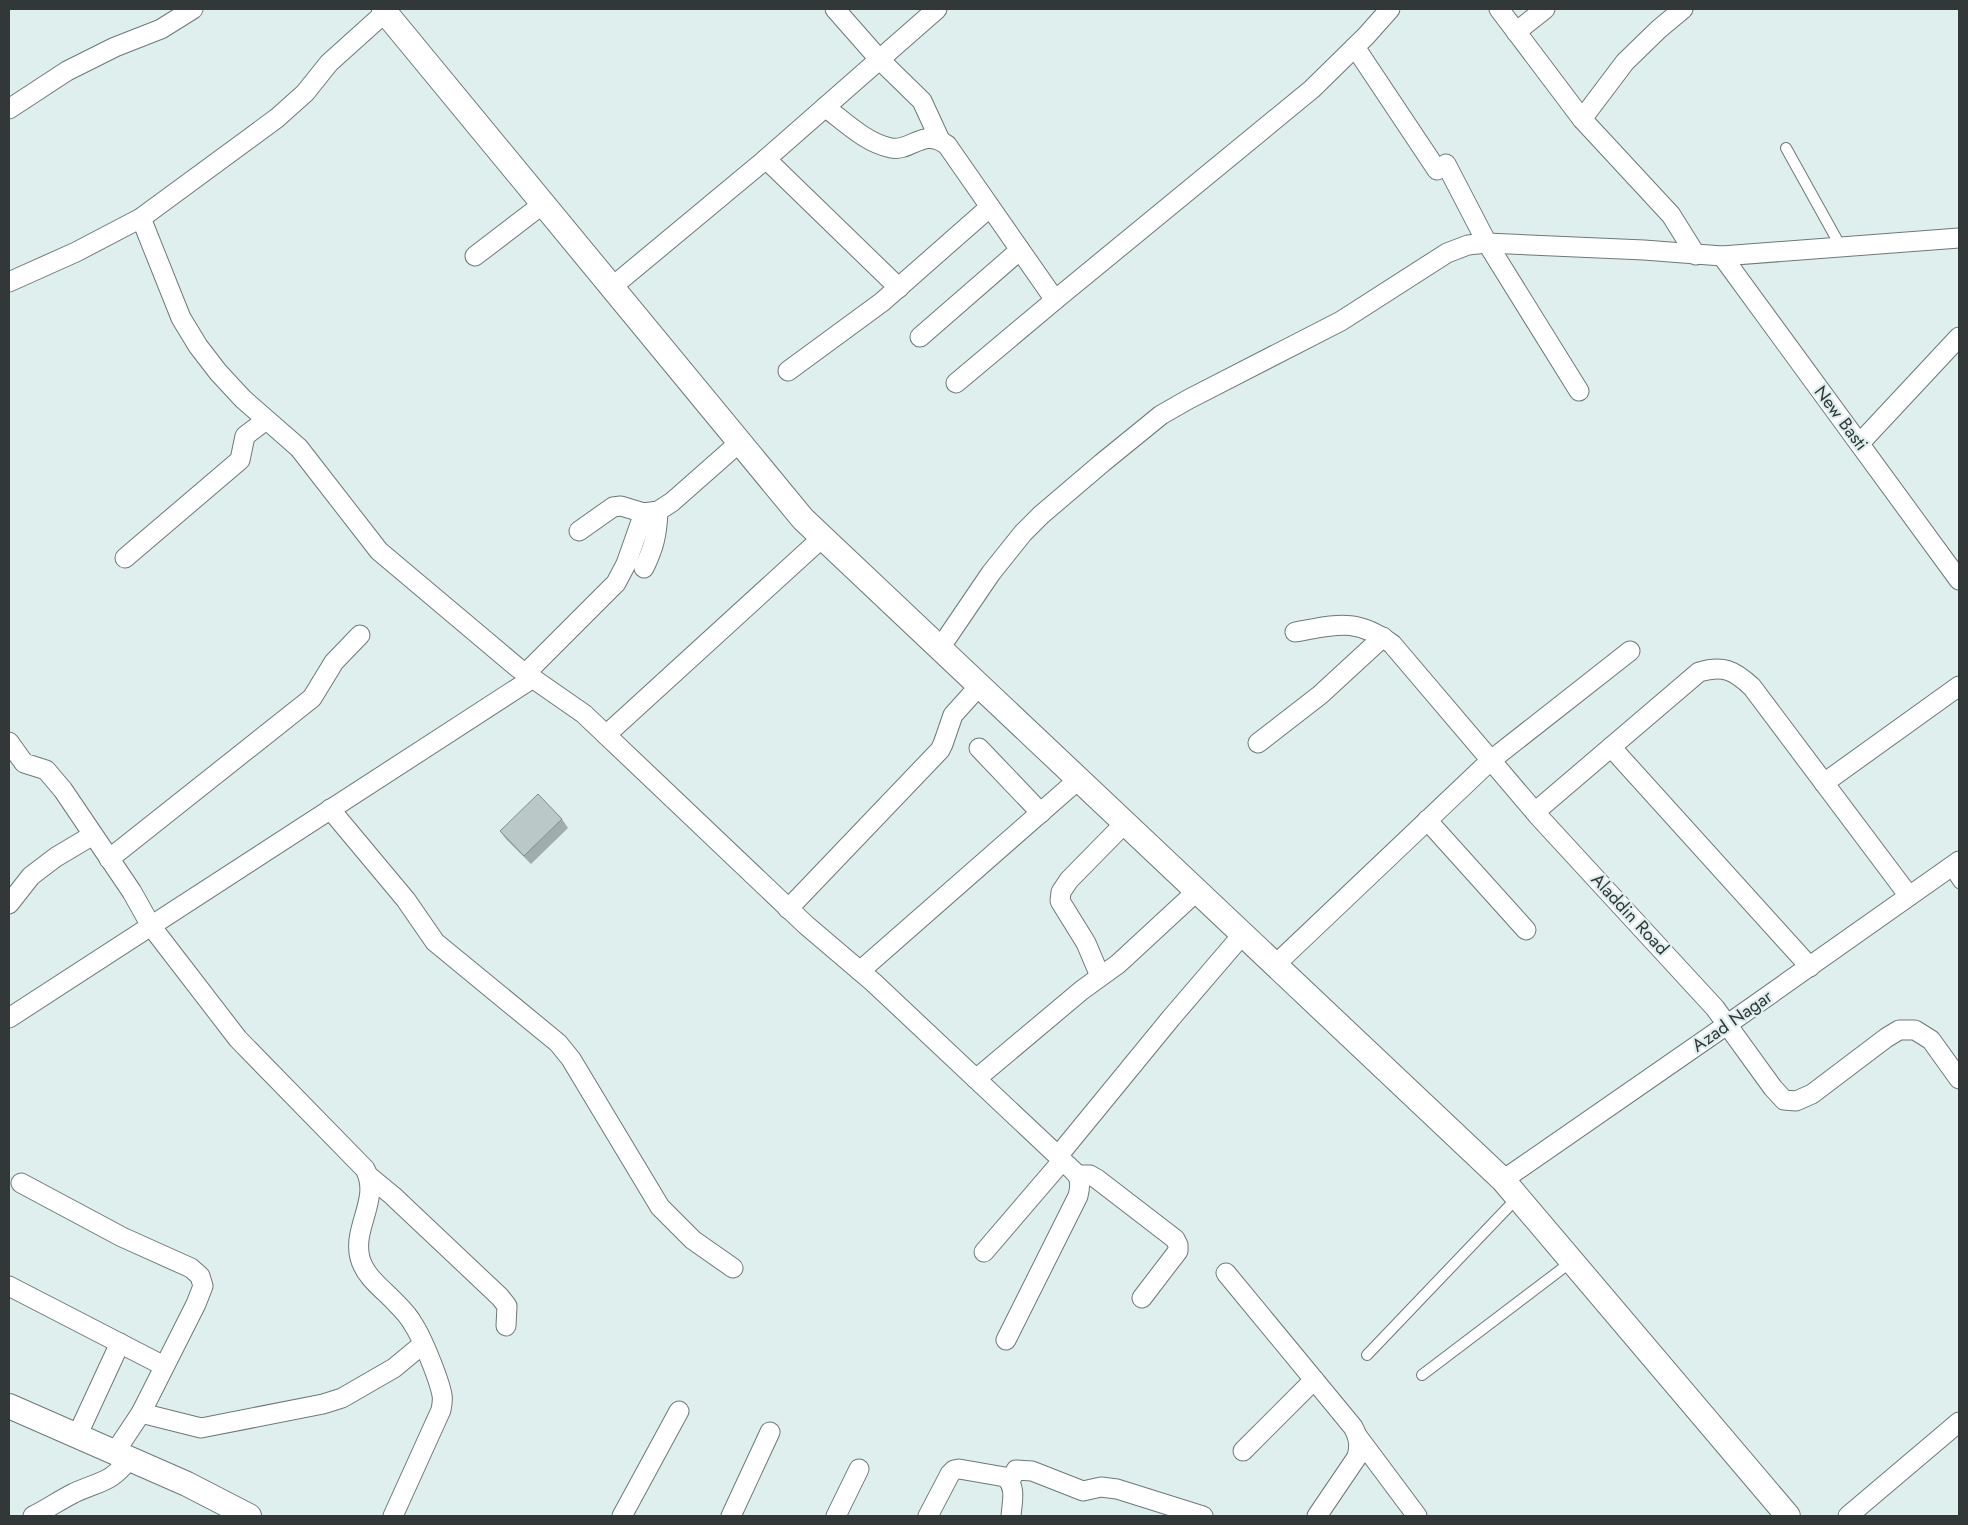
<svg xmlns="http://www.w3.org/2000/svg" width="1968" height="1525" viewBox="0 0 1968 1525" font-family="Jost,sans-serif">
	<rect width="100%" height="100%" fill="#dfefee"/>
	<g fill="none" stroke-linecap="round" stroke-linejoin="round">
		<!-- service casing -->
		<g stroke="#6c7979" stroke-width="12">
			<g id="service">
				<path d="M 1786,148 L 1841,247"/>
				<path d="M 1949,868 L 1959,883"/>
				<path d="M 1367,1355 L 1517,1198"/>
				<path d="M 1422,1375 L 1571,1262"/>
			</g>
		</g>
		<!-- minor casing -->
		<g stroke="#6c7979" stroke-width="21">
			<g id="minor">
				<path d="M 835,9 L 879,59 L 922,101 L 940,140"/>
				<path d="M 1499,9 L 1582,119 L 1671,215 L 1696,255"/>
				<path d="M 1516,32 L 1545,9"/>
				<path d="M 1355,47 L 1437,170"/>
				<path d="M 825,107 C 845,122 866,143 891,148 C 911,152 923,127 947,145 L 1055,300"/>
				<path d="M 9,109 L 67,71 L 115,47 L 161,29 L 193,9"/>
				<path d="M 1582,119 L 1625,62 L 1659,29 L 1683,9"/>
				<path d="M 766,159 L 899,288"/>
				<path d="M 1446,164 L 1487,243 L 1579,391"/>
				<path d="M 141,218 L 181,318 L 198,346 L 218,372 L 243,399 L 299,448 L 379,551 L 518,668 L 584,714 L 806,925 L 873,982 L 1058,1156 C 1073,1173 1084,1172 1078,1196 L 1006,1340"/>
				<path d="M 475,256 L 543,204"/>
				<path d="M 1722,256 L 1959,580"/>
				<path d="M 9,282 L 76,252 L 141,218 L 277,118 L 305,93 L 329,63 L 389,9"/>
				<path d="M 612,287 L 766,159 L 937,9"/>
				<path d="M 920,337 L 1020,250"/>
				<path d="M 788,371 L 882,302 L 990,207"/>
				<path d="M 956,383 L 1055,300 L 1312,89 L 1366,36 L 1390,9"/>
				<path d="M 1860,443 L 1959,337"/>
				<path d="M 579,531 L 613,507 L 621,506 L 644,513 L 658,511 L 672,502 L 740,442"/>
				<path d="M 125,558 L 240,460 L 245,436 L 266,420"/>
				<path d="M 644,568 C 654,547 657,535 658,511"/>
				<path d="M 1295,632 C 1336,625 1356,617 1392,644 L 1540,818 L 1715,1008 L 1773,1088 L 1784,1100 L 1796,1101 L 1812,1094 L 1886,1038 L 1899,1030 L 1915,1030 L 1931,1040 L 1959,1079"/>
				<path d="M 940,648 L 991,573 L 1023,533 L 1041,515 L 1102,463 L 1161,415 L 1189,399 L 1341,321 L 1447,253 L 1468,245 L 1487,243 L 1644,250 L 1722,256 L 1959,238"/>
				<path d="M 526,673 L 616,583 L 626,564 L 644,513"/>
				<path d="M 606,735 L 823,537"/>
				<path d="M 9,742 L 24,763 L 46,770 L 63,790 L 132,892 L 151,926 L 238,1039 L 365,1169 C 381,1199 352,1227 360,1258 C 365,1277 384,1290 396,1303 C 402,1309 409,1316 413,1324 C 422,1337 439,1379 442,1395 C 443,1400 442,1405 441,1410 L 393,1516"/>
				<path d="M 1258,743 L 1320,695 L 1383,637"/>
				<path d="M 1611,747 L 1810,967"/>
				<path d="M 979,748 L 1041,813"/>
				<path d="M 1824,783 L 1959,686"/>
				<path d="M 330,809 L 406,900 L 435,942 L 558,1043 L 571,1059 L 660,1207 L 693,1240 L 733,1268"/>
				<path d="M 1535,812 L 1699,672 C 1723,665 1734,670 1752,687 L 1909,896"/>
				<path d="M 1427,820 L 1526,930"/>
				<path d="M 109,859 L 312,698 L 334,662 L 360,635"/>
				<path d="M 9,904 L 31,876 L 56,857 L 93,835"/>
				<path d="M 788,909 L 940,750 L 943,744 L 953,715 L 980,685"/>
				<path d="M 1275,965 L 1490,761 L 1630,651"/>
				<path d="M 860,971 L 1079,779"/>
				<path d="M 1100,976 L 1086,943 L 1060,901 L 1061,892 L 1069,880 L 1125,823"/>
				<path d="M 9,1018 L 533,678"/>
				<path d="M 976,1079 L 1082,990 L 1118,964 L 1197,891"/>
				<path d="M 1058,1156 L 1171,1018 L 1243,934"/>
				<path d="M 1078,1175 L 1090,1175 L 1097,1179 L 1175,1239 L 1178,1245 L 1178,1251 L 1142,1298"/>
				<path d="M 370,1177 L 393,1196 L 500,1297 L 507,1306 L 506,1326"/>
				<path d="M 1503,1180 L 1728,1024 L 1959,861"/>
				<path d="M 21,1183 L 122,1237 L 191,1268 L 200,1276 L 203,1286 L 196,1304 L 141,1413 L 115,1452"/>
				<path d="M 984,1252 L 1062,1161"/>
				<path d="M 1226,1273 L 1353,1427 C 1359,1438 1360,1445 1357,1457 L 1317,1516"/>
				<path d="M 9,1286 L 164,1366"/>
				<path d="M 141,1413 L 201,1428 L 323,1404 L 342,1398 L 394,1368 L 423,1344"/>
				<path d="M 77,1436 L 120,1343"/>
				<path d="M 1358,1437 L 1417,1516"/>
				<path d="M 1243,1451 L 1314,1380"/>
				<path d="M 1010,1481 L 1016,1470 L 1032,1471 L 1083,1491 L 1101,1487 L 1117,1489 L 1203,1516"/>
				<path d="M 33,1516 C 47,1509 60,1500 74,1493 C 100,1481 111,1483 129,1459"/>
				<path d="M 622,1516 L 679,1411"/>
				<path d="M 731,1516 L 770,1432"/>
				<path d="M 836,1516 L 859,1469"/>
				<path d="M 928,1516 L 950,1474 L 954,1470 L 959,1469 L 1005,1477 C 1017,1487 1012,1502 1011,1516"/>
				<path d="M 1848,1516 L 1959,1422"/>
			</g>
		</g>
		<!-- tertiary casing -->
		<g stroke="#6c7979" stroke-width="26">
			<g id="tertiary">
				<path d="M 384,9 L 385,12 L 803,519 L 1503,1180 L 1788,1516"/>
				<path d="M 9,1406 L 187,1484 L 249,1516"/>
			</g>
		</g>
		<!-- service -->
		<use href="#service" stroke="#fff" stroke-width="10"/>
		<!-- minor -->
		<use href="#minor" stroke="#fff" stroke-width="19"/>
		<!-- tertiary -->
		<use href="#tertiary" stroke="#fff" stroke-width="24"/>
	</g>
	<!-- wall -->
	<path fill="#a0adac" d="M 562,819 L 568,828 L 531,864 L 506,839 L 500,831 Z"/>
	<!-- building -->
	<path fill="#bac9c8" stroke="#828d8c" d="M 538,794 L 562,819 L 524,856 L 500,831 Z"/>
	<g text-anchor="middle" dominant-baseline="central" stroke-width="4.5" stroke-linejoin="round" paint-order="stroke">
		<!-- street labels -->
		<g font-size="18" fill="#323737" stroke="#dfefee">
			<text transform="translate(1841 418) rotate(53)">New Basti</text>
			<text transform="translate(1630 914) rotate(47)">Aladdin Road</text>
			<text transform="translate(1732 1021) rotate(-35)">Azad Nagar</text>
		</g>
	</g>
	<!-- border -->
	<rect width="1968" height="1525" fill="none" stroke="#323737" stroke-width="20"/>
</svg>
